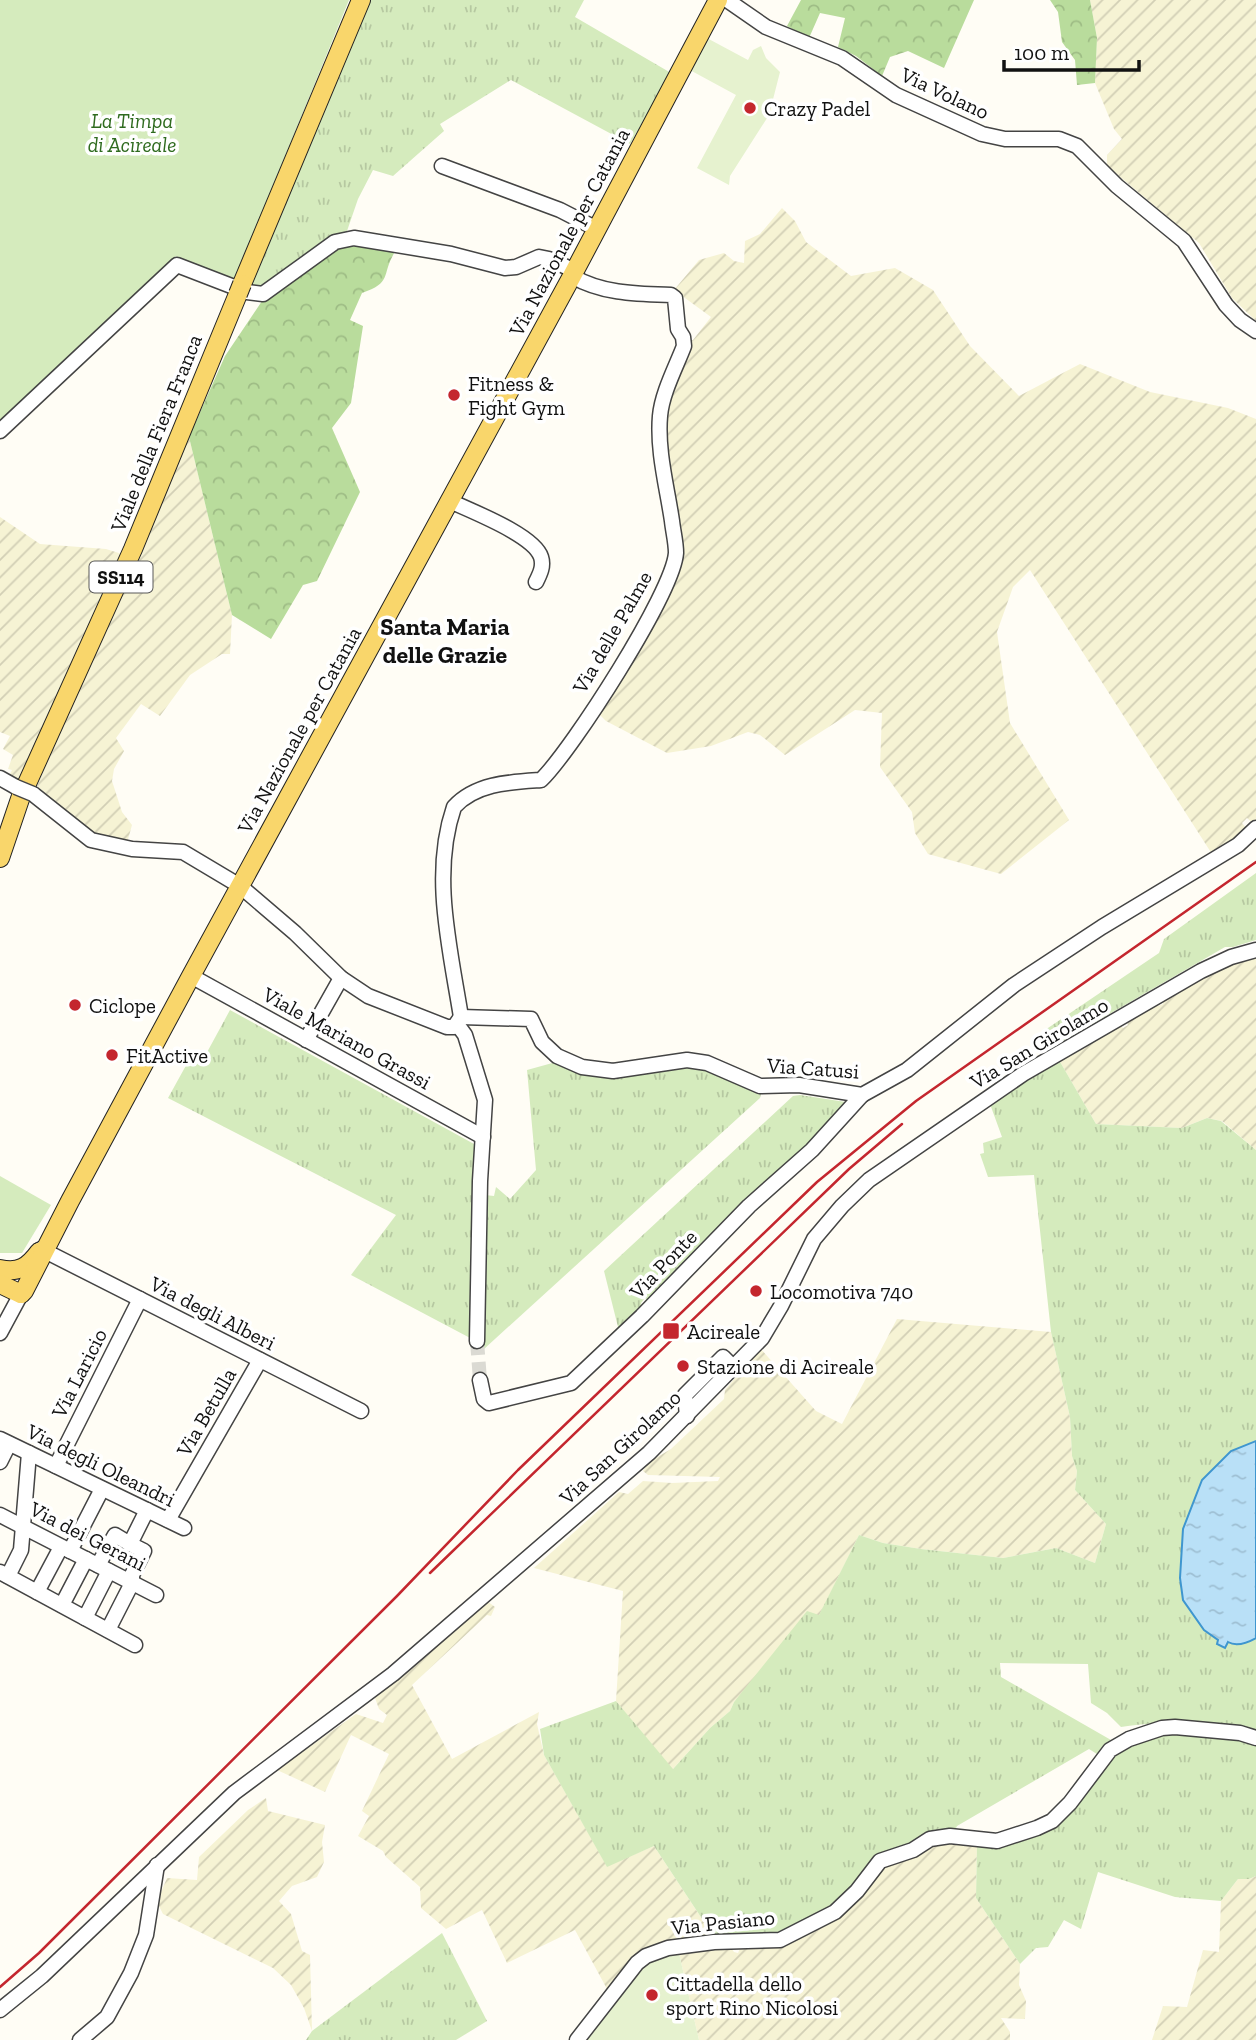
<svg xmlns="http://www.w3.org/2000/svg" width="1256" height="2040" viewBox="0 0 1256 2040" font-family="'Zilla Slab',serif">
	<defs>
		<pattern id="farmland-furrows" width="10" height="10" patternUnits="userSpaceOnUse" patternTransform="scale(1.75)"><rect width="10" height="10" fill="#f6f3d4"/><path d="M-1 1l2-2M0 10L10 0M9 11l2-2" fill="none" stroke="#d2cfb5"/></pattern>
		<pattern id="grass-tufts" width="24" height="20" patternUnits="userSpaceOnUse" patternTransform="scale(1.75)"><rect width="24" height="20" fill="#d5ebbd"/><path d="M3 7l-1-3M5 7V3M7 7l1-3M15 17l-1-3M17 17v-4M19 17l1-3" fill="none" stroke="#b6c8a1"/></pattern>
		<pattern id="forest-crowns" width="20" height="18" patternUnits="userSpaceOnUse" patternTransform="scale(1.75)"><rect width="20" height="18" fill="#b9dc9c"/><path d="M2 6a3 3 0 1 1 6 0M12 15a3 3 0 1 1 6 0" fill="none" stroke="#9ebc85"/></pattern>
		<pattern id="water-ripples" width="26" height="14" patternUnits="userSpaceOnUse" patternTransform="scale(1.75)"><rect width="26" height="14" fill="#b9e0f7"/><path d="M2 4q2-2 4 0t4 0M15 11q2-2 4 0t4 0" fill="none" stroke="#9ebfd3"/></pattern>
	</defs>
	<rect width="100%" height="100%" fill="#fffdf5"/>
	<!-- farmland -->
	<g fill="url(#farmland-furrows)">
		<path d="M 1090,0 L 1256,0 L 1256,321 L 1232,298 L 1199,243 L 1107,166 L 1107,155 L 1122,139 L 1114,129 L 1095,83 L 1097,38 Z"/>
		<path d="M 782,208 L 795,221 L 806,242 L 851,276 L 895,268 L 933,290 L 970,346 L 1019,396 L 1080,364 L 1150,392 L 1228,408 L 1256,419 L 1256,821 L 1254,824 L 1247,818 L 1242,823 L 1247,829 L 1234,840 L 1212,854 L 1030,570 L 1013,587 L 997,632 L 1010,723 L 1069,820 L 1001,874 L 928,854 L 915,833 L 912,812 L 880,767 L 882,713 L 855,710 L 785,755 L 760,735 L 748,732 L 711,746 L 667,753 L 606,721 L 596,711 L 676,569 L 662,415 L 687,341 L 693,340 L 711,317 L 674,290 L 699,260 L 724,253 L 734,261 L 744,263 L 745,241 L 760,234 Z"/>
		<path d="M 189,437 L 232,615 L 230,654 L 222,654 L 190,675 L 160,716 L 141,704 L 116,738 L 124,751 L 114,769 L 112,781 L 122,812 L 132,825 L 127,843 L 89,832 L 37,786 Z"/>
		<path d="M 0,517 L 40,544 L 106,549 L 122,554 L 19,780 L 9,776 L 12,770 L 8,769 L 13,755 L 3,749 L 10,736 L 0,732 Z"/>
		<path d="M 1256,956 L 1256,1150 L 1222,1121 L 1207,1118 L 1182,1128 L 1096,1124 L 1059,1060 L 1120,1025 L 1123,1028 L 1128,1025 L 1126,1021 L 1157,1004 L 1158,1006 L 1163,1004 L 1163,1000 L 1212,971 Z"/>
		<path d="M 897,1319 L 1051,1332 L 1070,1417 L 1072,1456 L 1077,1471 L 1075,1490 L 1106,1524 L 1095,1563 L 1056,1548 L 1003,1558 L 921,1549 L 883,1543 L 859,1535 L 819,1616 L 734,1702 L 730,1711 L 710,1728 L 672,1770 L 616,1701 L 623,1591 L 534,1568 L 619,1492 L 628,1494 L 643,1481 L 672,1483 L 718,1481 L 720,1477 L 648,1475 L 643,1471 L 649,1462 L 671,1449 L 724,1399 L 725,1390 L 760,1348 L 816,1411 L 842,1424 Z"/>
		<path d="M 487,1601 L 495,1607 L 491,1616 L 487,1615 L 412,1685 L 452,1759 L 539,1712 L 537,1724 L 544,1755 L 607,1866 L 654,1846 L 712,1934 L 706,1935 L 706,1939 L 656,1947 L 636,1955 L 613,1985 L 610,1984 L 607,1989 L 575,1930 L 507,1963 L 482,1910 L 446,1929 L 421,1908 L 420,1887 L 386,1857 L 383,1851 L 358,1836 L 369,1816 L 362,1811 L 389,1754 L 351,1735 L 325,1792 L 277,1770 L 356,1714 L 383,1723 L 387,1715 L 379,1709 L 375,1698 Z"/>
		<path d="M 266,1798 L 268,1811 L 325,1825 L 322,1842 L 324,1862 L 317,1877 L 292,1886 L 279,1901 L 291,1914 L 302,1951 L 310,1955 L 312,2031 L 304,2008 L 291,1985 L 273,1968 L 163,1914 L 157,1902 L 167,1878 L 197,1880 L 199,1857 L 248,1810 Z"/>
		<path d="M 931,1841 L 977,1843 L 976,1898 L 1020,1964 L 1019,1985 L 1026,2001 L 1025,2019 L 1001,2018 L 1010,2032 L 1010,2040 L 699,2040 L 678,1949 L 728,1944 L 734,1952 L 738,1953 L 742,1944 L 875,1868 Z"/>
		<path d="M 1256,1876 L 1256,2040 L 1152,2040 L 1163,2006 L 1187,2007 L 1203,1950 L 1219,1952 L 1221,1901 L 1238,1879 L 1249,1879 Z"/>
	</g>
	<!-- grass -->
	<g fill="url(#grass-tufts)">
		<path d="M 370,0 L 584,0 L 575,17 L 671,73 L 630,144 L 511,80 L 440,124 L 444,131 L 393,176 L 373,170 L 358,199 L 347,231 L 332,237 L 259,290 L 251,286 Z"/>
		<path d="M 1256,873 L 1256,940 L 1233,947 L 1225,947 L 1054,1046 L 1045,1030 L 1159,953 L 1164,939 Z"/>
		<path d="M 230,1010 L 474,1144 L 472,1339 L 351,1275 L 396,1215 L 168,1098 L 194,1051 L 205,1056 Z"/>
		<path d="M 1059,1060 L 1096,1124 L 1182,1128 L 1207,1118 L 1221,1121 L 1256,1150 L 1256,1441 L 1253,1441 L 1212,1634 C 1223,1645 1243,1646 1256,1638 L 1256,1732 C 1210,1717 1169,1721 1121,1727 L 1107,1713 L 1091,1703 L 1088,1664 L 1000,1663 L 1001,1677 L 1111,1740 L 1100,1756 L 1089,1749 L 957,1826 L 954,1832 L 860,1877 L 834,1906 L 781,1935 L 714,1937 L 654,1846 L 607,1867 L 544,1755 L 540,1729 L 616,1701 L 673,1769 L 710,1728 L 730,1711 L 734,1702 L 807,1611 L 819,1615 L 859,1535 L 883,1543 L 921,1549 L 1003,1558 L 1056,1548 L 1095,1563 L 1106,1524 L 1075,1490 L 1077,1471 L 1072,1456 L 1070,1417 L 1051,1332 L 1034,1175 L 988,1177 L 980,1154 L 984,1153 L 983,1143 L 1002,1137 L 990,1104 Z"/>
		<path d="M 556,1062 L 582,1071 L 698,1064 L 762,1090 L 760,1098 L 484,1349 L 482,1341 L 485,1195 L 494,1196 L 496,1187 L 510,1199 L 536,1170 L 527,1070 Z"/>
		<path d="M 800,1095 L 852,1103 L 810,1148 L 730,1215 L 651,1302 L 645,1298 L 641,1303 L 643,1311 L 620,1335 L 604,1271 L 793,1096 Z"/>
		<path d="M 1163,1729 L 1230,1735 L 1256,1743 L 1256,1876 L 1249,1879 L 1238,1879 L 1221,1901 L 1175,1897 L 1098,1872 L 1081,1929 L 1064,1920 L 1048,1947 L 1036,1948 L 1020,1964 L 976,1898 L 977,1843 L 1039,1830 L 1111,1753 Z"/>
		<path d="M 442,1933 L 487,2021 L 456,2040 L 306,2040 L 312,2031 Z"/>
	</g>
	<!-- forest -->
	<g fill="url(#forest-crowns)">
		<path d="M 801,0 L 974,0 L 944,68 L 908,51 L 890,57 L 882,76 L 856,56 L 838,47 L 845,18 L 820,13 L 809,38 L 787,26 Z"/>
		<path d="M 1050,0 L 1090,0 L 1097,38 L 1095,83 L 1077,85 L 1075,60 L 1062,42 L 1058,12 Z"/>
		<path d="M 354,242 L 396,250 C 380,275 394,282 362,293 L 350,320 L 363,326 L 351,403 L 332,428 L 360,492 L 317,581 L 303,585 L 271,639 L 232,615 L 189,437 L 225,356 L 262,301 L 336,245 Z"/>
	</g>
	<!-- park -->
	<g fill="#d5ebbd">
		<path d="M 0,0 L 349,0 L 234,281 L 186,263 L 176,256 L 0,426 Z"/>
		<path d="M 0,1176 L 51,1205 L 22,1253 L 0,1253 Z"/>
	</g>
	<!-- pitch -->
	<g fill="#e6f2cf">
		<path d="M 705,37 L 748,60 L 753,50 L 761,46 L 766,58 L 780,72 L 769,115 L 730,176 L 729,185 L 697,168 L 736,95 L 688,69 Z"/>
		<path d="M 678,1949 L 699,2040 L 581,2040 L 592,2035 L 592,2023 L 640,1962 Z"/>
	</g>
	<!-- water -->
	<path fill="url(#water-ripples)" stroke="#3f96cf" stroke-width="2" d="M 1256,1441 L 1256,1638 C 1247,1643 1237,1647 1228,1642 L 1225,1648 L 1217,1644 L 1218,1640 L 1204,1630 L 1183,1600 L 1180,1578 L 1183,1529 L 1202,1480 L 1231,1451 Z"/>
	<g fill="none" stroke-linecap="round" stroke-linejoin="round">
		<!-- minor-tunnel -->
		<path stroke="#dbdad3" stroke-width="14" stroke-dasharray="14 7" stroke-linecap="butt" d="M 477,1341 L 480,1380"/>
		<!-- minor casing -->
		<g stroke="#444" stroke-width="17">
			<g id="minor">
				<path d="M 727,0 L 766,27 L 842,58 L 896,95 L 982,134 L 1005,139 L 1059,139 L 1077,146 L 1117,186 L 1184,241 L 1226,305 L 1240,320 L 1256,331"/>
				<path d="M 442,166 L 560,210 L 597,229"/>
				<path d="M 0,431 L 177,265 L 247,292 L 263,294 L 335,242 L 354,238 L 451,254 L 505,268 L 516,267 L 539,257 L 549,259 L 575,271"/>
				<path d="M 450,501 C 471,511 534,535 541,557 C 544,566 540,574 536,582"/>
				<path d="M 0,778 L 16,787"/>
				<path d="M 33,794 L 91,840 L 132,849 L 183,852 L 240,886 L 295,933 L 341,978 L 368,996 L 447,1027 L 454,1027 L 461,1017"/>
				<path d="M 191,976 L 483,1137"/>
				<path d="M 461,1017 C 450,948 431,874 454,807 C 476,783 511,782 541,780 C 572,750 673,593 676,553 C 676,542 673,531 672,521 C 667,487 657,451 660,416 C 662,393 676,367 684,346 L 683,337 L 678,329 L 675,298 L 671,295 C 638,294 602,294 572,276"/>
				<path d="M 461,1017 L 531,1019 L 542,1042 L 557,1056 L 582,1067 L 613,1071 L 687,1060 L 707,1063 L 760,1086 L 799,1085 L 862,1095 L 907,1070 L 1014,985 L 1102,927 L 1238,845 L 1256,828"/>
				<path d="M 457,1024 L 465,1035 L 485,1100 L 480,1181 L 477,1341"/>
				<path d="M 306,1040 L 341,978"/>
				<path d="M 41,1249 L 361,1411"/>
				<path d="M 0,1333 L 21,1294"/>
				<path d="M 480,1380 L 484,1399 L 489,1403 L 571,1383 L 642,1316 L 749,1206 L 812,1150 L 862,1095"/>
				<path d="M 687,1416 L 685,1395 L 723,1357 L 733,1367"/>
				<path d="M 0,1439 L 184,1528"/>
				<path d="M 0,1462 L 9,1444"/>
				<path d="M 56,1466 L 140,1299"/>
				<path d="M 0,1515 L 156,1595"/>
				<path d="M 168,1520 L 260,1360"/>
				<path d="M 70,1551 L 102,1489"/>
				<path d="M 98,1565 L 115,1535 L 130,1544"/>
				<path d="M 0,1572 L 135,1645"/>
				<path d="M 8,1576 L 21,1550 L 29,1453"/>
				<path d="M 37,1592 L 61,1547"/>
				<path d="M 62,1605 L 86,1559"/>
				<path d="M 85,1618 L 109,1571"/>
				<path d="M 108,1630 L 132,1583 L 132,1575 L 144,1551 L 130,1544 L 147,1510"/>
				<path d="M 0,2010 L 42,1976 L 234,1793 L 393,1674 L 649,1453 L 762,1338 L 781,1306 L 814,1239 L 842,1206 L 869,1180 L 1023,1074 L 1201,971 L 1231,957 L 1256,950"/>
				<path d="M 80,2040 L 107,2017 L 131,1973 L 146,1935 L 157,1865"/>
				<path d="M 577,2040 L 637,1963 L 646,1956 L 668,1948 L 714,1942 L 780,1940 L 835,1912 L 857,1891 L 880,1861 L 913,1850 L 930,1839 L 950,1836 L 997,1841 L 1037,1828 L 1052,1821 L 1070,1803 L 1110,1750 L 1129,1739 L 1162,1728 L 1175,1727 L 1240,1733 L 1256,1738"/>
			</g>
		</g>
		<!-- major casing -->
		<g stroke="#222" stroke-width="20">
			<g id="major">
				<path d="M 242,284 L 361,0"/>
				<path d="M 0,858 L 20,799 L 133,549 L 238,294"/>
				<path d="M 0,1269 C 19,1273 28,1267 39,1252"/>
				<path d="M 0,1284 L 21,1294"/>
				<path d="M 21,1294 L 24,1291 L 70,1201 L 191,976 L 572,276 L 718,0"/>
			</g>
		</g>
		<!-- minor -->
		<use href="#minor" stroke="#fff" stroke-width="14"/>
		<!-- major -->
		<use href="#major" stroke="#f9d66b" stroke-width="18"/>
		<!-- rail -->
		<g stroke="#c4262e" stroke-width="2.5">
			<path d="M 430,1573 L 849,1169 L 902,1124"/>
			<path d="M 0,1987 L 39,1953 L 397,1596 L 518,1470 L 817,1182 L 916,1101 L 1256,862"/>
		</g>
		<!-- minor-bridge casing -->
		<g stroke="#444" stroke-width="17" stroke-linecap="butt">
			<path id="minor-bridge" d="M 16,787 L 33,794"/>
		</g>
		<!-- major-bridge casing -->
		<g stroke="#222" stroke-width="20" stroke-linecap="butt">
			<path id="major-bridge" d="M 238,294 L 242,284"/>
		</g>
		<!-- minor-bridge -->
		<use href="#minor-bridge" stroke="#fff" stroke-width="14"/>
		<!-- major-bridge -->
		<use href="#major-bridge" stroke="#f9d66b" stroke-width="18"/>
	</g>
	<!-- markers -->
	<g fill="#c4262e" stroke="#fff" stroke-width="2.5">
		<circle cx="750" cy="108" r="7"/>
		<circle cx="454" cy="395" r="7"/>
		<circle cx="75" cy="1005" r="7"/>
		<circle cx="112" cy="1055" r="7"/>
		<circle cx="756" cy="1291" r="7"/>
		<rect x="662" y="1322" width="18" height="18" rx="3.5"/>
		<circle cx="683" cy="1366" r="7"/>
		<circle cx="652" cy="1995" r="7"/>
	</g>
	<g text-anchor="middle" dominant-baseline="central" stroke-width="7" stroke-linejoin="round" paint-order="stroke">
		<!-- shield labels -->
		<rect fill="#fff" stroke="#585858" stroke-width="2" x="89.5" y="561.5" width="63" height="31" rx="5"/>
		<g font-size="19" font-weight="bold" fill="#111">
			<text x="121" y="577">SS114</text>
		</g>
		<!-- street labels -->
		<g font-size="21" fill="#111" stroke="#fff">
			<text transform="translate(945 93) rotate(25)">Via Volano</text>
			<text transform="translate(569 232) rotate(-62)">Via Nazionale per Catania</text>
			<text transform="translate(156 433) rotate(-68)">Viale della Fiera Franca</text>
			<text transform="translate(612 632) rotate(-60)">Via delle Palme</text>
			<text transform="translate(299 730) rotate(-61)">Via Nazionale per Catania</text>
			<text transform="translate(347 1038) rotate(29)">Viale Mariano Grassi</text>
			<text transform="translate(1039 1043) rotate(-31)">Via San Girolamo</text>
			<text transform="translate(813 1068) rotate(4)">Via Catusi</text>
			<text transform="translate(663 1264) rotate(-46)">Via Ponte</text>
			<text transform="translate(213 1313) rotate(27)">Via degli Alberi</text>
			<text transform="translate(79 1373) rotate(-63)">Via Laricio</text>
			<text transform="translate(206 1412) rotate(-60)">Via Betulla</text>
			<text transform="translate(620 1447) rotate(-43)">Via San Girolamo</text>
			<text transform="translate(101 1465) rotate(26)">Via degli Oleandri</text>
			<text transform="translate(88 1536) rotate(27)">Via dei Gerani</text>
			<text transform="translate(723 1922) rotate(-6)">Via Pasiano</text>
		</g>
		<!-- poi labels -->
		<g font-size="21" fill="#111" stroke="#fff" text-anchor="start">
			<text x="764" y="108">Crazy Padel</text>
			<text x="468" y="383">Fitness &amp;<tspan x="468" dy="24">Fight Gym</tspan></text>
			<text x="89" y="1005">Ciclope</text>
			<text x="126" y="1055">FitActive</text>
			<text x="770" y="1291">Locomotiva 740</text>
			<text x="687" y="1331">Acireale</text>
			<text x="697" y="1366">Stazione di Acireale</text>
			<text x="666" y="1983">Cittadella dello<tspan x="666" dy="24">sport Rino Nicolosi</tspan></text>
		</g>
		<!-- park labels -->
		<g font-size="21" font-style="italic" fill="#2f6b1f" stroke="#fff">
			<text x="132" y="120">La Timpa<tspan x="132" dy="24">di Acireale</tspan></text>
		</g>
		<!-- quarter labels -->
		<g font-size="24" font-weight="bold" fill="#111" stroke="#fff">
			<text x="445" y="626">Santa Maria<tspan x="445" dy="28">delle Grazie</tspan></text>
		</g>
	</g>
	<!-- scale -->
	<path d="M1004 60v10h135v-10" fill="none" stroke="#111111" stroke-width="3.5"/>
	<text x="1014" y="60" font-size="21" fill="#111111" stroke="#ffffff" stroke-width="5" paint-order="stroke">100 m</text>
</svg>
